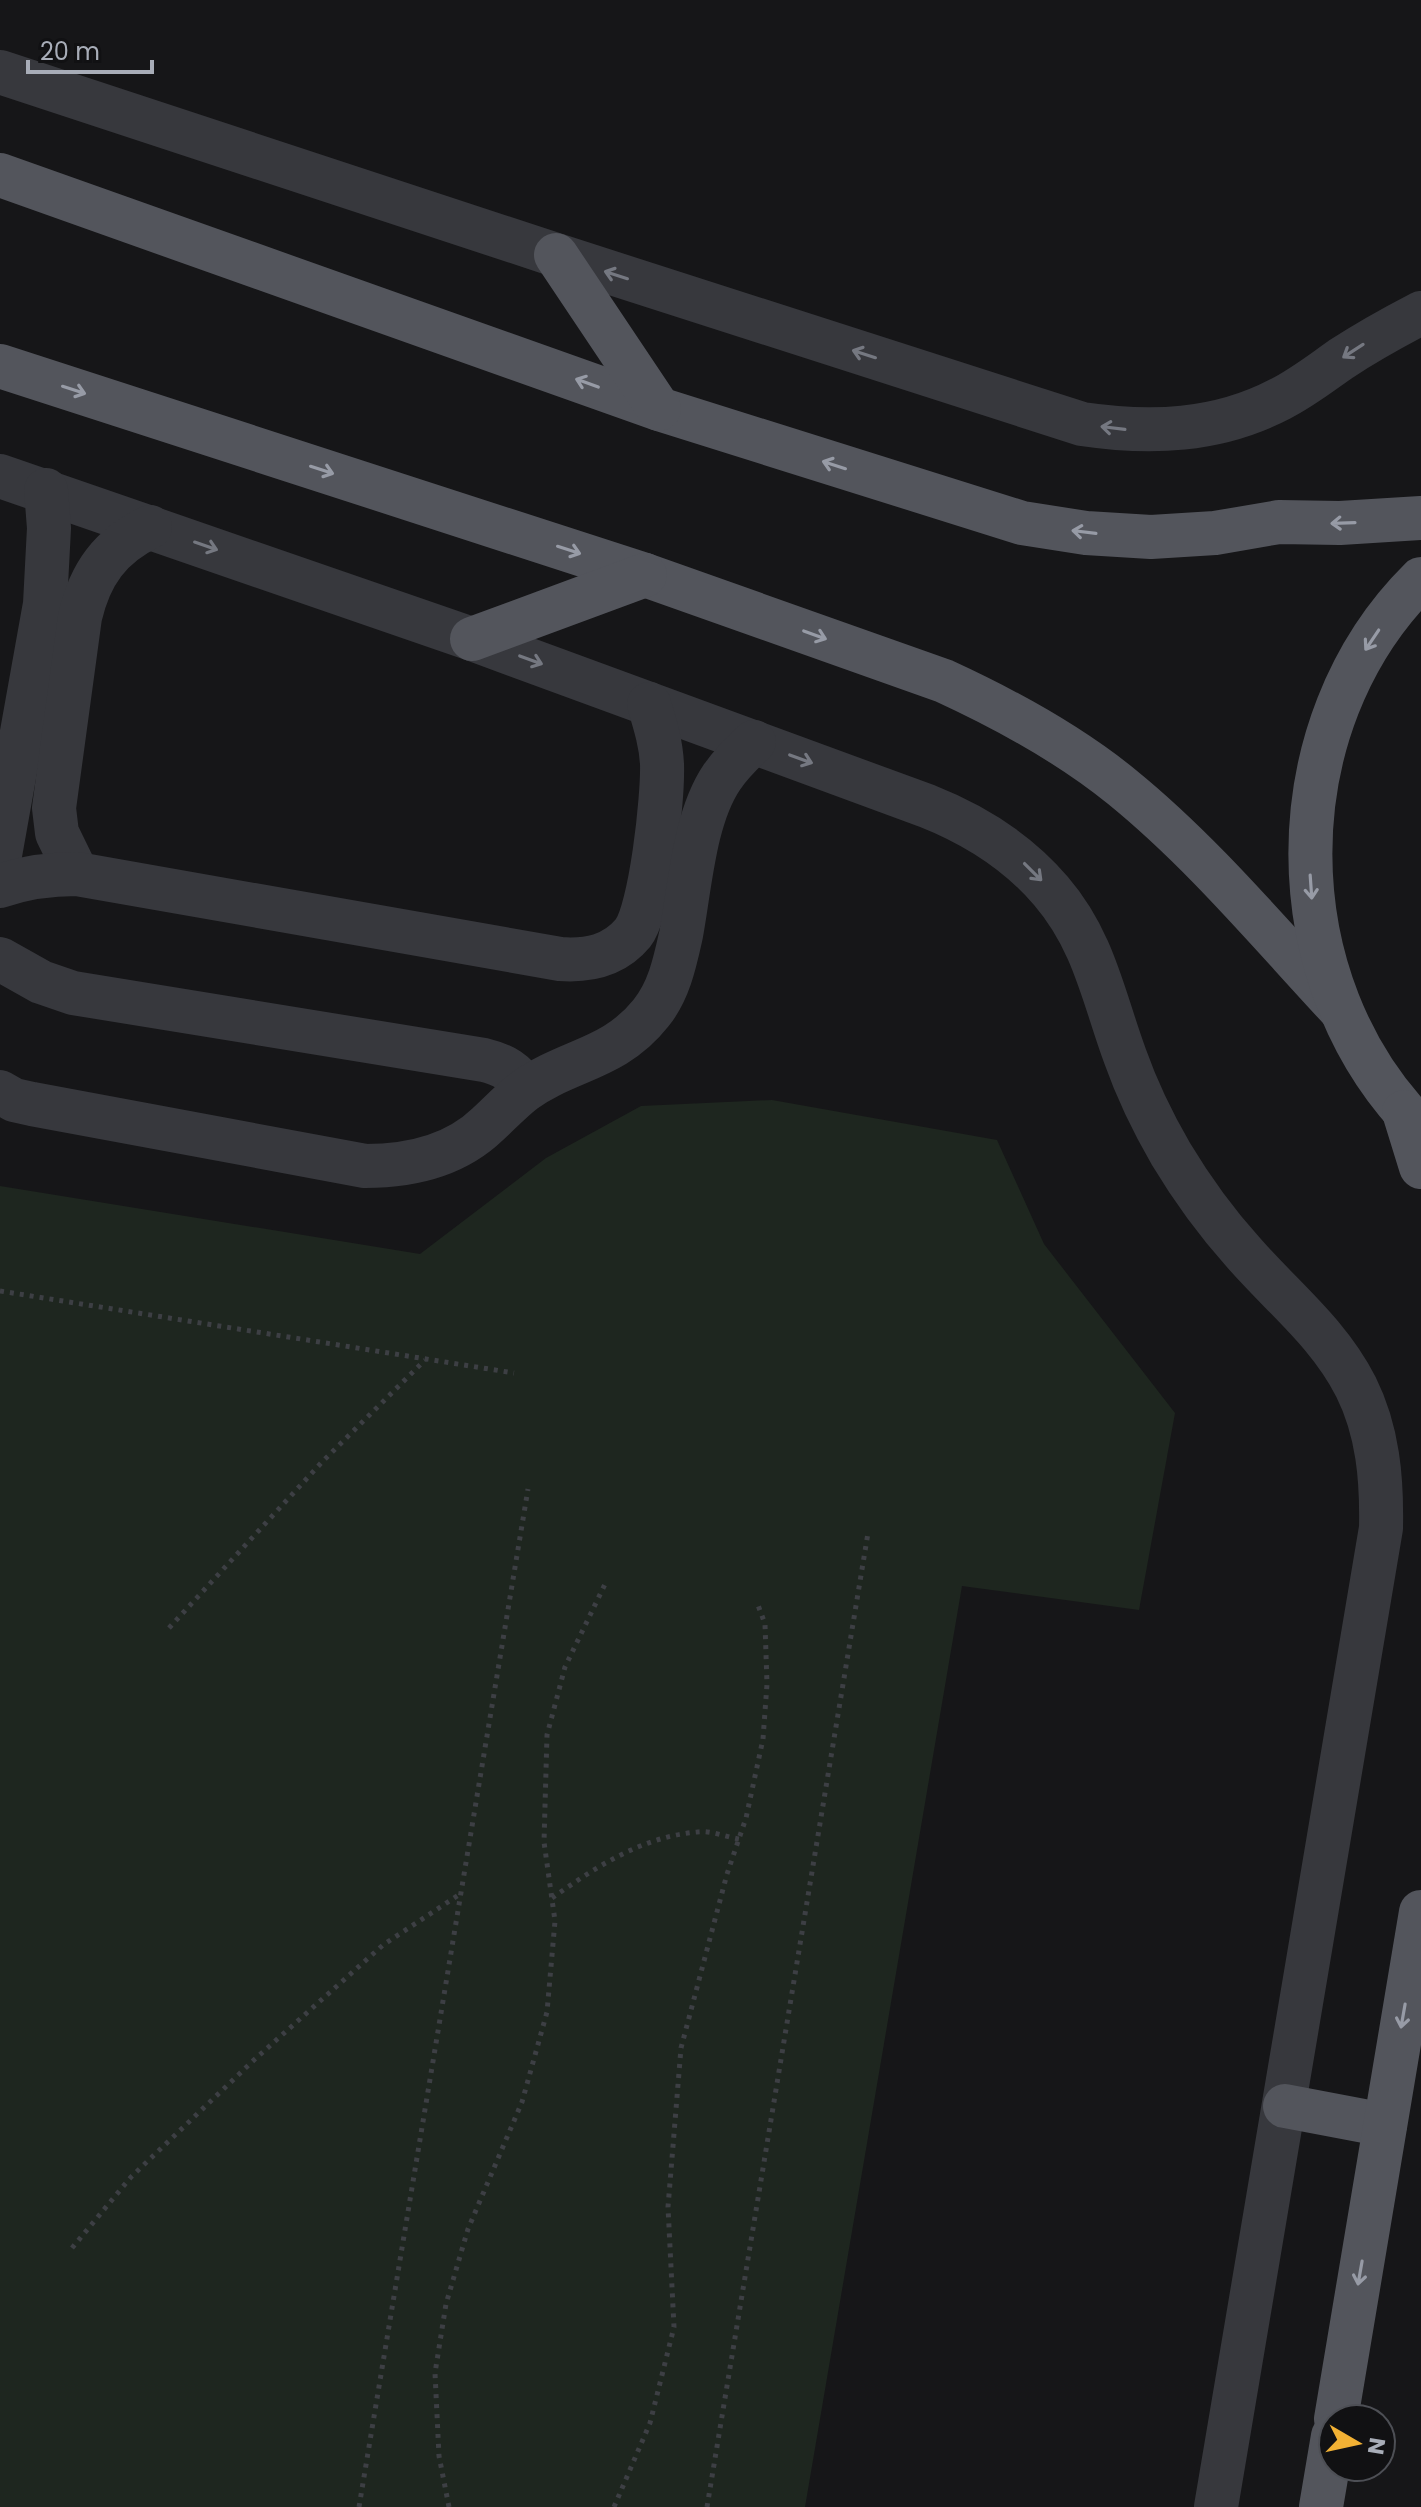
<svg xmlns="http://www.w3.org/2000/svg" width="1421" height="2507" viewBox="0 0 1421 2507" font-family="Poppins,sans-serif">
	<rect width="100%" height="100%" fill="#161618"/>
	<!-- green -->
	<path fill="#1e261f" d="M 772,1100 L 997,1140 L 1044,1244 L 1175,1413 L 1139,1610 L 962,1586 L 805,2507 L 0,2507 L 0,1186 L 420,1254 L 546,1158 L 641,1106 Z"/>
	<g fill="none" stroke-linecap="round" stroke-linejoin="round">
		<!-- path -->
		<g stroke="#3d3f44" stroke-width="5" stroke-dasharray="4 6" stroke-linecap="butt">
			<path d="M 0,1291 L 514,1373"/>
			<path d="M 169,1628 L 322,1462 L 425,1360"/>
			<path d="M 552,1898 C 596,1867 641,1837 697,1832 C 710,1830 726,1837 739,1839"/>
			<path d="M 72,2248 L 131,2177 L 255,2059 L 383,1945 L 460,1894"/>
			<path d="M 359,2507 L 528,1489"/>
			<path d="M 449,2507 L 439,2456 L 435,2373 L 446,2304 L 468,2229 L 522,2102 L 547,2012 L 555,1921 L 544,1842 L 547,1735 L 565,1667 L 607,1580"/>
			<path d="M 614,2507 L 650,2423 L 674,2327 L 668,2207 L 681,2048 L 727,1874 L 746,1818 L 763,1739 L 767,1684 L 765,1624 L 758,1605"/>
			<path d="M 707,2507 L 868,1533"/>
		</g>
		<!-- minor -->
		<g stroke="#37383d" stroke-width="44">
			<path d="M 0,72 L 556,255 L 1082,424 C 1150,434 1217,432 1280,399 C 1302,388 1321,373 1341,359 C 1367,342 1394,327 1421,313"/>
			<path d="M 0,476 L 472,639 L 927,806 C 975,825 1017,851 1051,891 C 1094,941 1103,996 1125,1056 C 1137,1090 1153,1123 1171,1154 C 1192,1189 1216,1222 1243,1252 C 1282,1297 1328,1332 1356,1387 C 1378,1431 1382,1479 1381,1528 L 1216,2507"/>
			<path d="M 0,855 L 45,604 L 49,528 L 46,490"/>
			<path d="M 77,874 L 57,833 L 54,808 L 80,617 C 90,574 110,546 150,527"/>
			<path d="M 0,886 C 26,877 50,874 77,874 L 560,959 C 588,961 614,956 633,933 C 651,910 663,796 662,764 C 661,743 655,724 649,704"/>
			<path d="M 0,959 L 41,982 L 73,993 L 484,1060 C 504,1065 516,1072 526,1089"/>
			<path d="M 0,1092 L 14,1100 L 32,1104 L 365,1166 C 410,1166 455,1156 488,1124 C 500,1113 511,1101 524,1091 C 568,1059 614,1060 651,1013 C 669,991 675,962 681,935 C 690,887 694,818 722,777 C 731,764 742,753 754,742"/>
		</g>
		<!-- major -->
		<g stroke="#53555c" stroke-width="44">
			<path d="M 0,175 L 659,409 L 1022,523 L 1086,533 L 1151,537 L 1215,533 L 1279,522 L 1340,523 L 1421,518"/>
			<path d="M 556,255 L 659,409"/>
			<path d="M 0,366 L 645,575 L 944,681 C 1007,710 1068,743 1122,787 C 1202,852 1270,934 1340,1009"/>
			<path d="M 1421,579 C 1273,725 1274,983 1421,1129"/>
			<path d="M 472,639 L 645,575"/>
			<path d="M 1404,1112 L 1421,1167"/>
			<path d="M 1285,2106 L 1385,2125"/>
			<path d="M 1336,2419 L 1421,1912"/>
			<path d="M 1321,2507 L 1333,2436"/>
		</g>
	</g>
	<!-- one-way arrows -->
	<defs><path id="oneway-shaft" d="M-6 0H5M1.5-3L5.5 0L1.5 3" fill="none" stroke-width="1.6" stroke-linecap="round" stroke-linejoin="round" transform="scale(2)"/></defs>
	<g stroke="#757881">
		<use href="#oneway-shaft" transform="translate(616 275) rotate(-162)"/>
		<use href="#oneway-shaft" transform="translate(1353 351) rotate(147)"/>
		<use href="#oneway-shaft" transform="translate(864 354) rotate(-162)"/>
		<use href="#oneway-shaft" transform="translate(1113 428) rotate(-173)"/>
		<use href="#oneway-shaft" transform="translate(206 546) rotate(19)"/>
		<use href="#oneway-shaft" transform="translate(531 660) rotate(20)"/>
		<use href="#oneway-shaft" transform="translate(801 759) rotate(20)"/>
		<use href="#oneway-shaft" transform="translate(1033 872) rotate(45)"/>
	</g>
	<g stroke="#979ba6">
		<use href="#oneway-shaft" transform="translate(587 383) rotate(-160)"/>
		<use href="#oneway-shaft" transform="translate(74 390) rotate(18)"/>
		<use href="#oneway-shaft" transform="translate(834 465) rotate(-162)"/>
		<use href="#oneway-shaft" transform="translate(322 470) rotate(18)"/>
		<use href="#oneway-shaft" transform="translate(1343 523) rotate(178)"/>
		<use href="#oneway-shaft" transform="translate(1084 532) rotate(-173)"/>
		<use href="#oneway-shaft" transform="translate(569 550) rotate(18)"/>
		<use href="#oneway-shaft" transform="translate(815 635) rotate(20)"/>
		<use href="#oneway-shaft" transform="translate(1372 640) rotate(124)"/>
		<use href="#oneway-shaft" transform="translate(1311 887) rotate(86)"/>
		<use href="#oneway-shaft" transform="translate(1403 2016) rotate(100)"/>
		<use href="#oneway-shaft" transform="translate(1360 2273) rotate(100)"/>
	</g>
	<!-- north arrow -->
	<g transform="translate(1357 2443) rotate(99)"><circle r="38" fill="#111113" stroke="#4d4f55" stroke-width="2"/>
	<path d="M0-6L14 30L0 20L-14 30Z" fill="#f2b134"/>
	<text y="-12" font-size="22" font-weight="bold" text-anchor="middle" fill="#a8adb8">N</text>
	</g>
	<!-- scale -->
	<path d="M28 60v12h124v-12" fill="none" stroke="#a8adb8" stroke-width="4"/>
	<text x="40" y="60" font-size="24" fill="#a8adb8" stroke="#111113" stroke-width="6" paint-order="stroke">20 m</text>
</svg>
